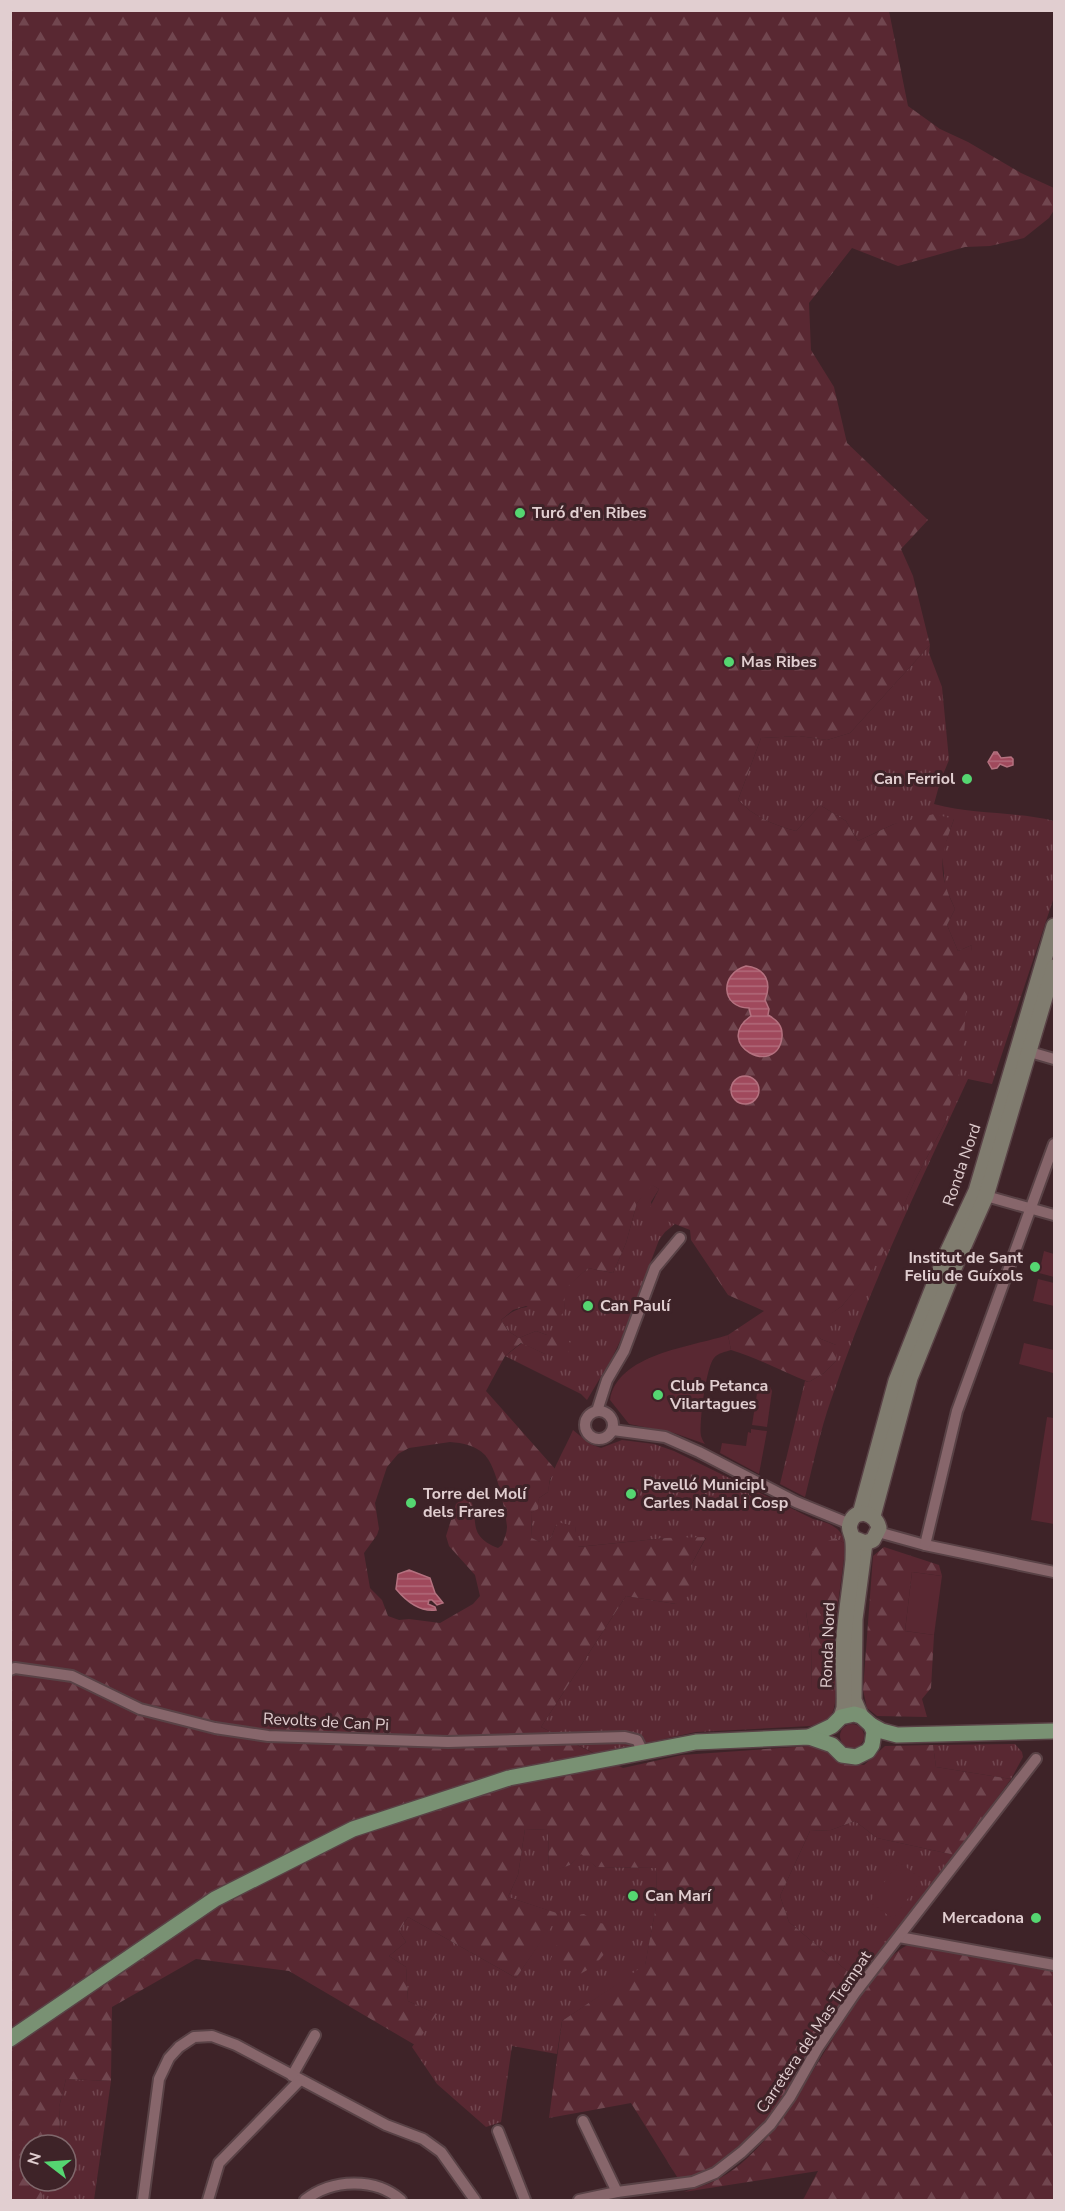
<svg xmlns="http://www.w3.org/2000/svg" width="1065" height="2211" viewBox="0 0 1065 2211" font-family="'Nunito Sans',sans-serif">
	<defs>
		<pattern id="grass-tufts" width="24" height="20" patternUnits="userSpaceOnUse" patternTransform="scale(1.5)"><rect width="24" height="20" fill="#592832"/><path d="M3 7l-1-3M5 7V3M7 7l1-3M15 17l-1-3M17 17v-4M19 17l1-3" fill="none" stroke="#71464f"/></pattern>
		<pattern id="forest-firs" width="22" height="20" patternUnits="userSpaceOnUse" patternTransform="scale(1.5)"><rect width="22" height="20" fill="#592832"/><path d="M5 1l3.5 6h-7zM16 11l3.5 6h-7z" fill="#71464f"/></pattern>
		<pattern id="water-rules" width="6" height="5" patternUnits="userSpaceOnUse" patternTransform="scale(1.5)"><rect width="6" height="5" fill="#a0495c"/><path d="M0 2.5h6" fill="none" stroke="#b16a7a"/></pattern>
	</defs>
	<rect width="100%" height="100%" fill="#3e2328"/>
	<!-- grass -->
	<g fill="url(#grass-tufts)">
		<path d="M 930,645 L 929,653 L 942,687 L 949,760 L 940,782 L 934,804 C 973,815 1015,811 1054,821 L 1054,897 L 992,1084 L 968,1079 C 919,1185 868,1290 831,1400 C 820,1431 813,1465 805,1497 L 780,1484 L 805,1381 L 809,1382 L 824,1373 L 836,1361 L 836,1345 L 821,1339 L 814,1333 L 821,1320 L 842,1306 L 878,1261 L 915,1180 L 945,1123 L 972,945 L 958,951 L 947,925 L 955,909 L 945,886 L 942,853 L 954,819 L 894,824 L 858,841 L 846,821 L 820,805 L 796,831 C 774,825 754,817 738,800 L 761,738 L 799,736 L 827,740 L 850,733 Z"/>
		<path d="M 651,1184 L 659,1189 L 651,1202 L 654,1214 L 675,1224 L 665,1232 L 659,1240 L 622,1337 L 612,1358 L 587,1400 L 581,1394 L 505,1356 L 522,1343 L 545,1354 L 547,1335 L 536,1331 L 519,1338 L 508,1331 L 501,1320 C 525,1300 537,1307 565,1311 L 563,1290 L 588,1268 L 613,1273 L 626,1243 L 637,1203 Z"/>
		<path d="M 573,1430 L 590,1444 L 601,1448 L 622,1440 L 654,1444 L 674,1451 L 813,1519 C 830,1523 841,1527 846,1544 L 835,1538 L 806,1612 L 811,1645 L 812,1692 L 837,1688 C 834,1711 835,1721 810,1726 L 696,1732 L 596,1754 L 541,1727 L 626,1596 L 676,1604 L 691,1565 L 706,1538 L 666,1538 L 577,1547 L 575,1526 L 556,1525 L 551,1538 L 546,1542 L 540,1542 L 532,1538 L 531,1513 L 537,1509 L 539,1498 L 548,1492 C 550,1472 565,1449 573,1430 Z"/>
		<path d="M 1015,1744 L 1022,1752 L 1023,1757 L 1011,1779 L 936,1767 L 933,1745 Z"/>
		<path d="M 855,1821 L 877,1838 L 955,1855 L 859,1981 L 789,1922 L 780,1896 L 810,1831 L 831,1830 Z"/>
		<path d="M 525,1829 L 548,1830 L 549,1872 L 570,1865 L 581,1853 L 596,1867 L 656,1868 L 657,1901 L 645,1966 L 562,2021 L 557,2054 L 512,2046 L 501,2122 L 486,2127 L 437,2084 L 412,2047 L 436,2014 L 408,2001 L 406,1967 L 389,1956 L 406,1942 L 399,1931 L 408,1917 L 516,1978 L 559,1914 L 508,1897 L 518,1875 Z"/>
		<path d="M 66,2079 L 111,2081 L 94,2200 L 42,2200 L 45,2181 L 66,2181 L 66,2145 L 57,2145 L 60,2132 L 59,2107 Z"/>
	</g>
	<!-- forest -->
	<g fill="url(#forest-firs)" fill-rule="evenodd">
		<path d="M 11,11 L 889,11 L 908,106 L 940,129 L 968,142 L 1021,173 L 1054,188 L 1054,210 L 1049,218 L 1024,238 L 990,246 L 965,247 L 898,266 L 852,248 L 809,303 L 811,350 L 834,387 L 847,443 L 928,520 L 901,549 L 913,576 L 930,645 L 850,733 L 827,740 L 799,736 L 761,738 L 738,800 C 754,817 774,825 796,831 L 820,805 L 846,821 L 858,841 L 894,824 L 934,814 L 954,819 C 940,858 937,871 955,909 L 947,925 L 958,951 L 972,945 L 961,1067 L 945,1123 L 915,1180 L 879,1261 L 842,1306 L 821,1321 L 815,1333 L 821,1339 L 836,1345 L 836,1361 L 824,1373 L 809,1382 C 783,1372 758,1358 731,1350 L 728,1335 L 764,1311 L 728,1295 L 691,1240 L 690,1230 L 647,1213 L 659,1189 L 652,1185 L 637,1203 L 626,1243 L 613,1273 L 588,1268 L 564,1290 L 565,1311 L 555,1321 L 526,1306 L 513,1310 L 501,1320 L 508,1331 L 519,1338 L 536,1331 L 547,1335 L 564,1336 L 571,1344 L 569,1352 L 545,1354 L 521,1343 L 505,1356 L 486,1391 L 556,1470 L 550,1479 L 548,1492 L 539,1498 L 538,1509 L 531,1513 L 532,1538 L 540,1542 L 546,1542 L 551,1538 L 556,1525 L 561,1523 L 575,1526 L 578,1547 L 666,1538 L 706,1537 L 691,1565 L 695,1592 L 676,1604 L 626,1596 L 541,1727 L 623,1768 L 682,1755 L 823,1745 L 839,1761 L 864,1765 L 885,1746 L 933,1745 L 936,1767 L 1011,1779 L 955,1855 L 877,1838 L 855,1821 L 831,1830 L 810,1831 L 780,1896 L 789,1922 L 859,1981 L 765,2128 L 718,2169 L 679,2180 L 631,2103 L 549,2118 L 562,2021 L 645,1965 L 657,1901 L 656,1868 L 596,1867 L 581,1854 L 570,1865 L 549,1873 L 548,1830 L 525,1829 L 518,1875 L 508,1897 L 560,1914 L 516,1978 L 408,1917 L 399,1931 L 406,1942 L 389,1956 L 406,1967 L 408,2001 L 437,2014 L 415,2045 L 289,1971 L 196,1959 L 112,2007 L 111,2081 L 66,2079 L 59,2107 L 60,2132 L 57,2145 L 30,2145 L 30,2181 L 45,2181 L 42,2200 L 11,2200 ZM 450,1442 C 463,1443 475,1445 485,1455 C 496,1466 506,1511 507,1527 C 507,1533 504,1539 502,1545 L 498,1548 C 463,1535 482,1514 469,1499 L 463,1498 L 456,1504 L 446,1536 L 449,1546 L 475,1575 L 480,1596 L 473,1604 L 440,1623 L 409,1619 L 399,1620 L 388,1616 L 382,1600 L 370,1588 L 364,1553 L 377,1535 L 379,1529 L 375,1503 L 387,1467 L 398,1454 L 409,1448 Z"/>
		<path d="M 835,1538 L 846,1544 L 834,1633 L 837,1688 L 812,1693 L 811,1645 L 806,1612 L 805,1565 L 816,1546 Z"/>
		<path d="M 884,1547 L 939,1565 L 942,1576 L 912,1572 L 905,1631 L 934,1635 L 931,1688 L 922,1699 L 927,1717 L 877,1716 L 867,1708 L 863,1690 L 873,1556 Z"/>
		<path d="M 584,1914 L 595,1922 L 611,1925 L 615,1938 C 605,1954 597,1966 580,1974 L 549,1963 L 567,1922 L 572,1916 Z"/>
		<path d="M 911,1944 L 1054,1968 L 1054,2200 L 803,2200 L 818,2171 L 684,2192 C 694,2188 705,2186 714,2181 C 738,2171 760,2146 776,2127 C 804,2094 876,1951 911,1944 Z"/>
	</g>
	<!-- garden -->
	<g fill="#592832">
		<path d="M 1044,1251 L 1054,1254 L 1054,1277 L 1039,1273 Z"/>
		<path d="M 1038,1279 L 1054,1283 L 1054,1306 L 1033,1301 Z"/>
		<path d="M 728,1335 L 731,1350 C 725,1352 718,1353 714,1358 C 706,1367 699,1423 701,1436 C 702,1439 703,1441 705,1444 L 674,1433 L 629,1424 L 610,1400 C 617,1354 691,1347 728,1335 Z"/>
		<path d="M 1024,1343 L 1054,1350 L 1053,1373 L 1019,1364 Z"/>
		<path d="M 769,1384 L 772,1391 L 767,1427 L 752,1425 L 757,1393 Z"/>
		<path d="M 1047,1417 L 1054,1418 L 1054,1524 L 1031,1520 Z"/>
		<path d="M 751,1429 L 767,1431 L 759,1474 L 720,1453 L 722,1443 L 746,1446 L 748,1432 L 751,1433 Z"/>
		<path d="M 912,1572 L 942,1576 L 934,1635 L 905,1631 Z"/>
		<circle cx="852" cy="1736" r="12"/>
		<path d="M 899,1862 L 922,1879 L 893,1919 L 870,1902 Z"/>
	</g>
	<!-- water -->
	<g fill="url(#water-rules)" stroke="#b4717f" stroke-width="1.5">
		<path d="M 994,752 L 997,752 L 1001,758 L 1011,757 L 1013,759 L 1013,765 L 1007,767 L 1000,764 L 997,768 L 992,769 L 988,762 Z"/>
		<path d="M 746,966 C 766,968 772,983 765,1000 L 769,1009 L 768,1015 C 777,1020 783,1026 782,1037 C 777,1079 711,1044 751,1016 L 749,1008 C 721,1008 719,974 746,966 Z"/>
		<circle cx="745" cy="1090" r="14"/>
		<path d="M 409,1570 L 430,1578 L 435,1593 L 443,1603 L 437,1605 L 432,1600 L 429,1600 L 428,1604 L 435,1607 L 436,1610 C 420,1612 406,1601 396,1589 L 398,1574 Z"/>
	</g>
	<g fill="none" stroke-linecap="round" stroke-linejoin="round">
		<!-- street casing -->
		<g stroke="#594246" stroke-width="14">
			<g id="street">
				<path d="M 1030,1052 L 1054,1059"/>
				<path d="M 986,1196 L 1054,1215"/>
				<circle cx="599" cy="1425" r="14"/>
				<path d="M 597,1411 L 607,1380 L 624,1351 L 655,1268 L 680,1238"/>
				<path d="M 613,1430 L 665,1437 L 699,1452 L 796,1502 L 850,1524"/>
				<path d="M 878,1532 L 925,1545 L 1054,1572"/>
				<path d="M 925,1545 L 957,1411 L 1054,1144"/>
				<path d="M 10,1670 L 15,1668 L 72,1676 L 140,1709 L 215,1728 L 268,1736 L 448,1742 L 625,1737 L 637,1740 L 643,1752"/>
				<path d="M 899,1937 L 1054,1965"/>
				<path d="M 292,2076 L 315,2035"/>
				<path d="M 583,2121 L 617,2192"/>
				<path d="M 498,2131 L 525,2200"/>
				<path d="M 143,2200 L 159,2079 L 169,2058 L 179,2047 L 194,2037 L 212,2036 L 236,2045 L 386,2125 L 423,2139 L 441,2152 L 475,2200"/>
				<path d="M 208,2200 L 219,2163 L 300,2080"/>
				<path d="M 305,2200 C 332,2179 375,2177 401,2200"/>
				<path d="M 579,2200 L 617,2192 L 693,2182 L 715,2173 L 742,2152 L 770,2125 L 790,2097 L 817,2049 L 855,1993 L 1036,1759"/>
			</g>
		</g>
		<!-- secondary casing -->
		<g stroke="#594246" stroke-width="18">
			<g id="secondary">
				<path d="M 860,1514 L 896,1381 L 945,1257 L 976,1191 L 1054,926"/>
				<path d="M 873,1516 L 910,1378 L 955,1266 L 986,1196 L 1054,967"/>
				<path d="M 861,1716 L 854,1700 L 855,1619 L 865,1543"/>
				<path d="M 841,1717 L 844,1708 C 845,1690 843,1671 843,1653 C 844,1621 850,1591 853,1560 C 853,1553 854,1543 852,1537 C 851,1532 848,1529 850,1524 C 855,1506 876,1513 879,1528 L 873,1540 L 865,1543 L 853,1538"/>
			</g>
		</g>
		<!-- primary casing -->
		<g stroke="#594246" stroke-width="18">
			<g id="primary">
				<path d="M 809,1737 L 832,1726 L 841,1717 L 854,1714 L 861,1716 L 871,1725 L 882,1731 L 897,1735 L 1054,1731"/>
				<path d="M 10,2039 L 215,1899 L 353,1829 L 509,1778 L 696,1742 L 809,1737 L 832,1745 L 842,1755 L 856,1757 L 868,1751 L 872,1745 L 874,1732 L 871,1725"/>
			</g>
		</g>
		<!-- street -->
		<use href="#street" stroke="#87666b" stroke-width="10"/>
		<!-- secondary -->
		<use href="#secondary" stroke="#807c6f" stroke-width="15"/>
		<!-- primary -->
		<use href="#primary" stroke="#799173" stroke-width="15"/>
	</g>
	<!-- markers -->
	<g fill="#55d671" stroke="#3e2328" stroke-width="2">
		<circle cx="520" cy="513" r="6"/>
		<circle cx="729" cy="662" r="6"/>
		<circle cx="967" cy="779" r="6"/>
		<circle cx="1035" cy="1267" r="6"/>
		<circle cx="588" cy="1306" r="6"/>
		<circle cx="658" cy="1395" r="6"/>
		<circle cx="631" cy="1494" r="6"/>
		<circle cx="411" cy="1503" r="6"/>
		<circle cx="633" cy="1896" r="6"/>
		<circle cx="1036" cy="1918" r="6"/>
	</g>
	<g text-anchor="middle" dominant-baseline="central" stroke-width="6" stroke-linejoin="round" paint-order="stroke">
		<!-- poi labels -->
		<g font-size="16" font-weight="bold" fill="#e1ced0" stroke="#3e2328" text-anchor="start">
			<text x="532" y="513">Turó d'en Ribes</text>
			<text x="741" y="662">Mas Ribes</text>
			<text x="955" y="779" text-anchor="end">Can Ferriol</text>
			<text x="1023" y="1258" text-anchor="end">Institut de Sant<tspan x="1023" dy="18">Feliu de Guíxols</tspan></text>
			<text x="600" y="1306">Can Paulí</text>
			<text x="670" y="1386">Club Petanca<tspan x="670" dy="18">Vilartagues</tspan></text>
			<text x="643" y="1485">Pavelló Municipl<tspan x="643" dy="18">Carles Nadal i Cosp</tspan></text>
			<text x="423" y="1494">Torre del Molí<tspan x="423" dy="18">dels Frares</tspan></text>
			<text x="645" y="1896">Can Marí</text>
			<text x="1024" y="1918" text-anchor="end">Mercadona</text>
		</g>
		<!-- street labels -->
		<g font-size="16" fill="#e1ced0" stroke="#3e2328">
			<text transform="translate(962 1165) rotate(-71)">Ronda Nord</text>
			<text transform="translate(828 1645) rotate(-88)">Ronda Nord</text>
			<text transform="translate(326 1722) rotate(3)">Revolts de Can Pi</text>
			<text transform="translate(814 2032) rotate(-56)">Carretera del Mas Trempat</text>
		</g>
	</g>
	<!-- border -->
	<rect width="1065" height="2211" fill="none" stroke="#e1ced0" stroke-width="24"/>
	<!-- north arrow -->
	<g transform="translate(48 2163) rotate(287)"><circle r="28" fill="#3e2328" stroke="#7f676b" stroke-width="1.5"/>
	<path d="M0-4.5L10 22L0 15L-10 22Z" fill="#55d671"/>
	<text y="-9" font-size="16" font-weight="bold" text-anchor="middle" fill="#e1ced0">N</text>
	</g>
</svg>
